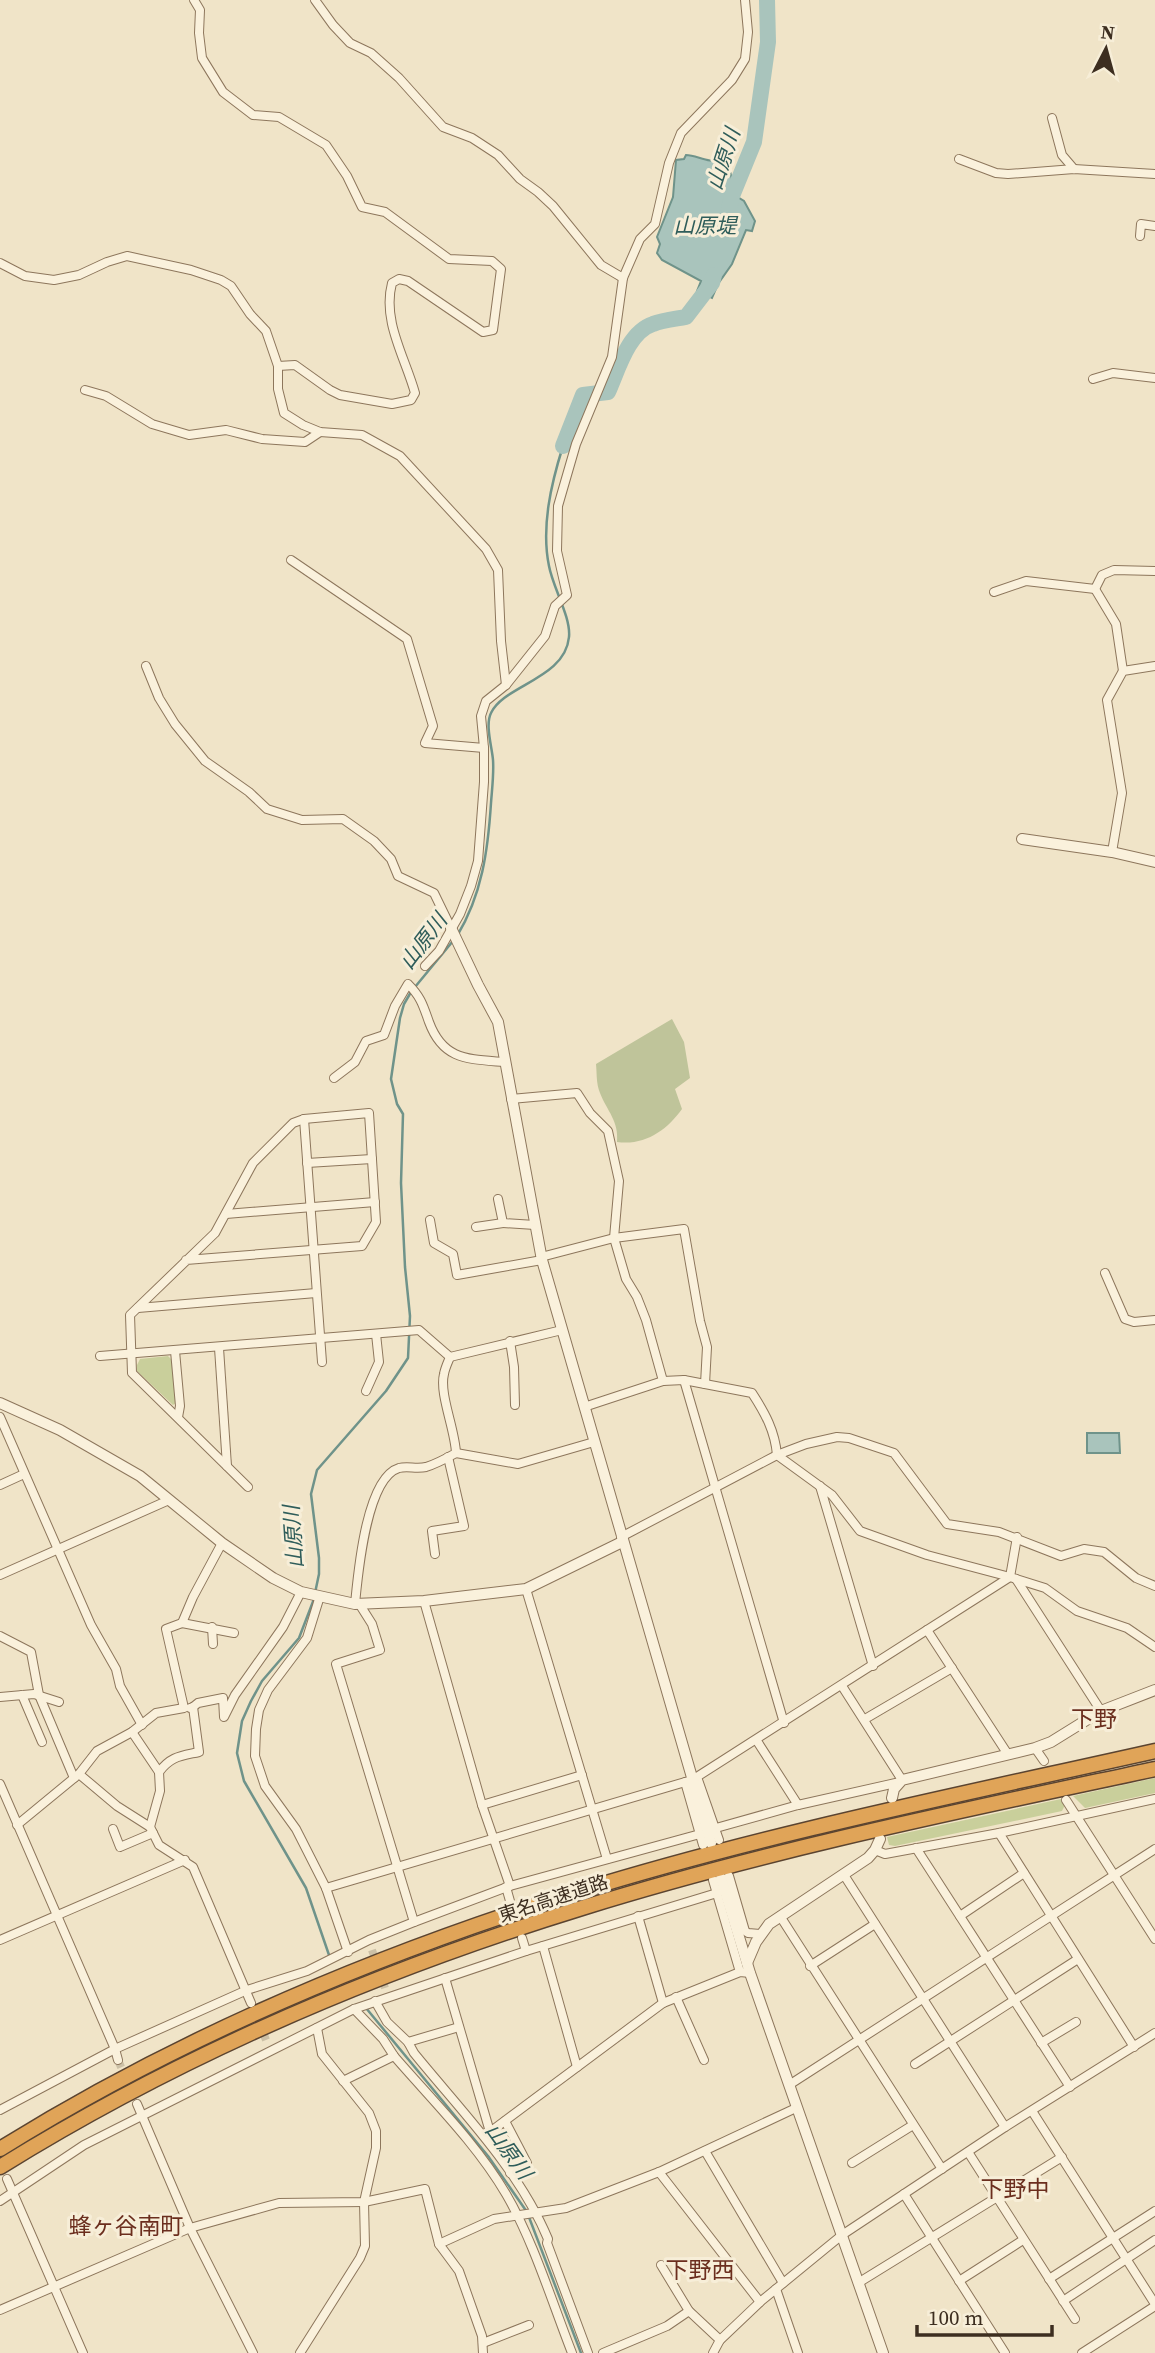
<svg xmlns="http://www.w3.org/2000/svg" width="1155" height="2353" viewBox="0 0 1155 2353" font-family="'Source Serif 4','Noto Sans JP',serif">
	<rect width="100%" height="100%" fill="#f0e4c8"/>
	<!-- green -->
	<g fill="#c9cf9b">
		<path d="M 168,1356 L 172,1360 L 176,1403 L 173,1405 L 137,1371 L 137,1365 L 140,1359 Z"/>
		<path d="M 1155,1778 L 1155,1793 L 1085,1808 L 1073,1796 Z"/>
		<path d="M 1061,1799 L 1065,1805 L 1062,1811 L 895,1846 L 889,1845 L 887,1837 Z"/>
	</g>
	<!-- cemetery -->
	<path fill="#bfc49a" d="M 672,1019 L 684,1042 L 690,1078 L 675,1089 L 682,1109 C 667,1130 645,1146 617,1142 C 619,1121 607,1111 600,1093 C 596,1083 597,1074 596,1064 Z"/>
	<!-- water -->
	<g fill="#a9c4bc" stroke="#6f938a" stroke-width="2">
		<path d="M 686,155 C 698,155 709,165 721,158 L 729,167 L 736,196 L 744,201 L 755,221 L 752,231 L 746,230 L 732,264 L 718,284 L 712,298 L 697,291 L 701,281 L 662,260 L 657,253 L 660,244 L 657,237 L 673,197 L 676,160 L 684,159 Z"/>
		<path d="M 1087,1433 L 1119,1433 L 1120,1453 L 1087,1453 Z"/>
	</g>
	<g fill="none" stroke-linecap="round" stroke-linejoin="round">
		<!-- stream -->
		<g stroke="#6f938a" stroke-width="2.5">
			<path d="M 457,936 C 482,895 488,850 491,803 C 492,789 494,774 493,760 C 492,747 485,725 491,713 C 504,685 565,679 569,637 C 571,617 553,588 549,566 C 541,527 551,484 563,446"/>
			<path d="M 415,987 L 453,941"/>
			<path d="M 315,1593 L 319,1574 L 319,1558 L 311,1494 L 317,1470 L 386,1391 L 408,1358 L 410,1316 L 405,1267 L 401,1183 L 403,1114 L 397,1104 L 391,1079 L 400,1018 L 404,1004 L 411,992"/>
			<path d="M 314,1599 L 299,1638 L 262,1681 L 251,1701 L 242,1721 L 237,1753 L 244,1781 L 306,1888 L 329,1955"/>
			<path d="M 366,2008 L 488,2156 L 527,2212 L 581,2353"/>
		</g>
		<!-- river -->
		<g stroke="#a9c4bc" stroke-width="16">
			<path d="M 729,209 L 732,196 L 754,142 L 768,42 L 767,0"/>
			<path d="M 563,446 L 583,395 L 608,392 C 618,370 628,332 653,324 C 663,320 675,319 686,317 L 712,283 L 714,275"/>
		</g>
		<!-- minor-tunnel -->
		<g stroke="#ccc0a6" stroke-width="8" stroke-dasharray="8 4" stroke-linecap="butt">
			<path d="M 372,1950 L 385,1988"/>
			<path d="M 255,2012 L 266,2040"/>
			<path d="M 118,2060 L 133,2095"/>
		</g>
		<!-- minor casing -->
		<g stroke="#8d765c" stroke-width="10">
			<g id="minor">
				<path d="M 194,0 L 200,10 L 199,33 L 202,58 L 223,92 L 253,115 L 279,117 L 326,145 L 347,176 L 362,207 L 385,212 L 449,259 L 492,261 L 501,269 L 493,330 L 483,332 L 408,281 L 399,279 L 392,283 C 382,321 405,357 415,393 L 411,400 L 392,404 L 340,395 L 330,390 L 295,365 L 278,366"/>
				<path d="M 315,0 L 333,25 L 350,43 L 371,53 L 399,78 L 443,127 L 472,138 L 498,155 L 520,179 L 538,192 L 553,206 L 601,265 L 623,278"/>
				<path d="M 1052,118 L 1062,155 L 1074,169"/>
				<path d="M 959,159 L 996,173 L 1008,174 L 1074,169 L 1155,174"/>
				<path d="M 1140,236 L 1141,224 L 1155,226"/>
				<path d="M 0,263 L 25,276 L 54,280 L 79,275 L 107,262 L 127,256 L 191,270 L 221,280 L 231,286 L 250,314 L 266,331 L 278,366 L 278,389 L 284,413 L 303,425 L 320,432 L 362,435 L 400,456 L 486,549 L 498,570 L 501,641 L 506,685"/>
				<path d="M 1093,379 L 1113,373 L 1155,378"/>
				<path d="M 85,390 L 106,396 L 152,424 L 189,435 L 226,430 L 262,439 L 305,442 L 320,432"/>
				<path d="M 291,560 L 407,639 L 433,726 L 425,743 L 484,748"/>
				<path d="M 1095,589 L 1116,624 L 1123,671"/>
				<path d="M 994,592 L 1026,581 L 1095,589 L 1102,575 L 1114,570 L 1155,571"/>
				<path d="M 146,666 L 159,698 L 175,724 L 205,761 L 249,792 L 267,809 L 302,820 L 343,819 L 374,841 L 391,859 L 398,876 L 434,893 L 451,928"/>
				<path d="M 1112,852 L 1122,793 L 1107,700 L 1123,671 L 1155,666"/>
				<path d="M 425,966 L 439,951 L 460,914 L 471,886 L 478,861 L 484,782 L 484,748 L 481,716 L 486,701 L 506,685 L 545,636 L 555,606 L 567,595 L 557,551 L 558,506 L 576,444 L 612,357 L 623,278 L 640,239 L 655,224 L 669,163 L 681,133 L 732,80 L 745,59 L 748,32 L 745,0"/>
				<path d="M 334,1078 L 355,1062 L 366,1041 L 384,1035 L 395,1006 L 408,984 C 421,997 423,1005 429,1022 C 443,1060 467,1059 504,1062"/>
				<path d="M 511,1099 L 577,1093 L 590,1113 L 608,1131 L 619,1181 L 614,1238 L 626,1279 L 637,1297 L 646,1320 L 663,1381"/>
				<path d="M 304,1119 L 322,1362"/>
				<path d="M 307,1163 L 372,1159"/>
				<path d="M 498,1199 L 503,1223 L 535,1225"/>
				<path d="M 226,1214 L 375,1202"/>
				<path d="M 430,1220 L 434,1243 L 453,1254 L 457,1275 L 542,1260"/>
				<path d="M 476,1227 L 503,1223"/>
				<path d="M 541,1257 L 614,1238 L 684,1229 L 700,1321 L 707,1347 L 705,1384"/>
				<path d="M 186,1260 L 362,1246 L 376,1222 L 369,1113 L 304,1119 L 293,1123 L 253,1163 L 215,1233 L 130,1315 L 132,1373 L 248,1487"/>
				<path d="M 1105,1273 L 1125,1319 L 1134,1322 L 1155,1320"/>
				<path d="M 138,1308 L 316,1293"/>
				<path d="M 510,1341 L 514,1367 L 515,1405"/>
				<path d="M 219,1348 L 227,1466"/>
				<path d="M 175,1351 L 180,1406 L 178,1417"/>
				<path d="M 100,1356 L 419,1330 L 450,1357 L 562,1330"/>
				<path d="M 684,1380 L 784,1723"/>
				<path d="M 366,1391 L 379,1362 L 376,1334"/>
				<path d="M 584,1407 L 663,1381 L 684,1380 L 752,1393 C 765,1413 775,1431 777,1455 L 832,1495 L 860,1531 L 927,1555 L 1010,1577 L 1045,1588 L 1077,1611 L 1127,1628 L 1155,1647"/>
				<path d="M 0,1417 L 91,1625 L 116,1669 L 120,1686 L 142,1725"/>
				<path d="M 456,1453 L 518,1464 L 594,1442"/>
				<path d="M 0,1485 L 24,1474"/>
				<path d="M 820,1486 L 873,1666"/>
				<path d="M 621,1537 L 777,1455 L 806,1444 L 837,1437 L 849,1438 L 894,1453 L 947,1524 L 999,1532 L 1061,1556 L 1084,1549 L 1104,1552 L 1136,1578 L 1155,1586"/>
				<path d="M 435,1554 L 432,1531 L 464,1526 L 448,1457"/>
				<path d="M 0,1575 L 169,1500"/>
				<path d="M 1016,1579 L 1101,1711"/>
				<path d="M 526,1589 L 607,1859"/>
				<path d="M 320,1596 L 307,1638 L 268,1690 L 259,1710 L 256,1729 L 255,1756 L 265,1786 L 296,1829 L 326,1888 L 348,1952"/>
				<path d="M 424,1601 L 482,1805 L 510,1886"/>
				<path d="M 355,1604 C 358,1574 366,1478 399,1468 C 407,1466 417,1469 426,1467 C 436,1464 447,1458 456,1453 C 455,1429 439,1394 444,1374 C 445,1368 448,1362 450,1357"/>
				<path d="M 360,1605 L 372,1624 L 380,1650 L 336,1664 L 414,1922"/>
				<path d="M 182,1623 L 234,1633"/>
				<path d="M 212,1627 L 213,1644"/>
				<path d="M 927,1630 L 1007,1753"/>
				<path d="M 0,1636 L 31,1652 L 39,1695 L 74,1778"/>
				<path d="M 842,1686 L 902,1780"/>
				<path d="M 22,1695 L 42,1742"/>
				<path d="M 0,1697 L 34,1694 L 59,1702"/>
				<path d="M 193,1707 L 198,1703 L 223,1698 L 224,1717 L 235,1695 L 283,1627 L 301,1592"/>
				<path d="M 865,1719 L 952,1668"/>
				<path d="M 132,1732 L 159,1772 L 160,1791 L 150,1827 L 159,1845 L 193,1867 L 251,2003"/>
				<path d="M 757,1741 L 798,1805"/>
				<path d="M 1035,1748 L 1044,1761"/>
				<path d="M 159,1772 C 171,1756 181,1756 199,1752 L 193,1707 L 190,1708"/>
				<path d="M 79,1774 L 117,1806 L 150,1827"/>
				<path d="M 697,1777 L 719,1840"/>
				<path d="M 685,1782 L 703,1845"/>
				<path d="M 0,1784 L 115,2049 L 118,2060"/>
				<path d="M 1066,1800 L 1155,1939"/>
				<path d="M 482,1805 L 582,1775"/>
				<path d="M 17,1825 L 79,1774 L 97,1751 L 132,1732 L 156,1713 L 184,1708 L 166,1629 L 182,1623 L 193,1597 L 222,1543"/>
				<path d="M 716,1828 L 798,1805 L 900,1782"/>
				<path d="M 113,1829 L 120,1847 L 153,1833"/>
				<path d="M 999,1833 L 1134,2047"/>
				<path d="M 916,1848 L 1070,2087"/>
				<path d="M 875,1850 L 885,1854 L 999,1833 L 1155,1799"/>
				<path d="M 844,1875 L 1005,2127"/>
				<path d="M 729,1876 L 745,1931 L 748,1933 L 760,1934"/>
				<path d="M 713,1880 L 740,1972"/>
				<path d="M 506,1887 L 510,1901"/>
				<path d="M 326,1888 L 692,1780 L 1010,1577 L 1017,1537"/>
				<path d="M 638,1916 L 663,2003"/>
				<path d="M 780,1916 L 942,2169"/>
				<path d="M 960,1916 L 1024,1873"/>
				<path d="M 522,1938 L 526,1951"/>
				<path d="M 0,1940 L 185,1860"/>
				<path d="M 543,1946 L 577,2067"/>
				<path d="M 810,1966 L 875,1924"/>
				<path d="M 445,1978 L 490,2132 L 663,2003 L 740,1972 L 750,1973"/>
				<path d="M 676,1997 L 704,2060"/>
				<path d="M 375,2001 L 387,2022 L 408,2042 L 414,2053 C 461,2111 519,2169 548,2239 L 547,2243 L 588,2353"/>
				<path d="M 354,2009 L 383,2039 L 394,2056 C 432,2100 476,2143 506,2194 C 533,2240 552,2302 572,2353"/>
				<path d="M 408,2042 L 459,2027"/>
				<path d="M 1041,2043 L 1076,2022"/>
				<path d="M 915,2064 L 1078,1959"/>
				<path d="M 343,2081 L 394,2056"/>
				<path d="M 789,2085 L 1155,1849"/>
				<path d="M 137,2104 L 190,2228 L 253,2353"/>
				<path d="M 0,2110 L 115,2049 L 247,1990 L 307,1971 L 369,1940 L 414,1922 L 510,1886 L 700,1834"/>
				<path d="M 1032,2111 L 1155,2304"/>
				<path d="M 505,2121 L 527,2163 L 510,2173"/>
				<path d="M 705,2151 L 783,2283"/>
				<path d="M 968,2152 L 1075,2319"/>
				<path d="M 852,2163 L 913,2125"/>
				<path d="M 659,2172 L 760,2302"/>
				<path d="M 7,2179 L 83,2353"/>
				<path d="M 904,2194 L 1005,2353"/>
				<path d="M 0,2201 L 84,2145 L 354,2009 L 526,1951 L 717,1893"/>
				<path d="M 439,2244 L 494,2219 L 566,2208 L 659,2172 L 796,2108"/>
				<path d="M 661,2265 L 689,2311"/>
				<path d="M 1049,2279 L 1155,2211"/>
				<path d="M 959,2281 L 1023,2240"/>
				<path d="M 858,2283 L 1062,2157"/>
				<path d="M 776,2289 L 798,2353"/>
				<path d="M 1063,2301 L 1155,2240"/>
				<path d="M 0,2310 L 190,2228 L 279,2203 L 364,2202 L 425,2189 L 439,2244 L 459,2271 L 482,2336 L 483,2353"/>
				<path d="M 483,2343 L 529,2325"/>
				<path d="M 300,2353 L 360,2258 L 365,2246 L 364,2202 L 376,2148 L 376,2131 L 369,2113 L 322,2054 L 317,2028"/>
				<path d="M 603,2353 L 667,2326 L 689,2311 L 720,2340"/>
				<path d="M 713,2353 L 720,2340 L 760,2302 L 842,2235 L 1005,2127 L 1155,2033"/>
				<path d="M 1082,2353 L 1155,2306"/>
			</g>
		</g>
		<!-- tertiary casing -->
		<g stroke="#8d765c" stroke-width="12">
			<g id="tertiary">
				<path d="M 1022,839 L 1112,852 L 1155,862"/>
				<path d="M 451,928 L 478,985 L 498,1022 L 542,1260 L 711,1843"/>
				<path d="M 0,1403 L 60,1430 L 140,1476 L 222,1543 L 273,1578 L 301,1592 L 355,1604 L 424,1601 L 526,1589 L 622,1542"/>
				<path d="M 892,1798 L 894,1789 L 902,1780 L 1035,1748 L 1051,1742 L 1101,1711 L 1155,1690"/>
				<path d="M 721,1878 L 750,1973 L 883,2353"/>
				<path d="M 747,1963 L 756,1942 L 769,1924 L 868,1858 L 875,1850 L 880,1839"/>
			</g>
		</g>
		<!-- motorway casing -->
		<g stroke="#5b4430" stroke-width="17">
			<g id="motorway">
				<path d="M 0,2149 C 180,2037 377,1954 580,1891 C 768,1833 963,1794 1155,1751"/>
				<path d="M 0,2167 C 182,2054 380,1970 585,1907 C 772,1849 964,1810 1155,1769"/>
			</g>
		</g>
		<!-- minor -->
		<use href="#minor" stroke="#faf1dc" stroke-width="8"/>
		<!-- tertiary -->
		<use href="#tertiary" stroke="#faf1dc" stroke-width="10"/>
		<!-- motorway -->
		<use href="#motorway" stroke="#e0a458" stroke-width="14"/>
	</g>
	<g text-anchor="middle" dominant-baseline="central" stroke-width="6" stroke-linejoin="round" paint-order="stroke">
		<!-- street labels -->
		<g font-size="19" fill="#3d2e20" stroke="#f7eed8">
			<text transform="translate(553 1898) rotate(-18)">東名高速道路</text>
		</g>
		<!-- water labels -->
		<g font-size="21" font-style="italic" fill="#2f5d5a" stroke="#f7eed8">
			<text transform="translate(723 159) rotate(-72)">山原川</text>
			<text x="705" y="225">山原堤</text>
			<text transform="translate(423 941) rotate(-53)">山原川</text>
			<text transform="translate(293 1537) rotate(-94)">山原川</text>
			<text transform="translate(509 2151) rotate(54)">山原川</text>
		</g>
		<!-- quarter labels -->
		<g font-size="23" fill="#6b2e1e" stroke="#f7eed8">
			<text x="1094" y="1719">下野</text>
			<text x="1015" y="2189">下野中</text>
			<text x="126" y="2226">蜂ヶ谷南町</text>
			<text x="700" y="2270">下野西</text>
		</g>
	</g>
	<!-- north arrow -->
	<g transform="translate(1106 49) rotate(6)" stroke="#f7eed8" stroke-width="5" paint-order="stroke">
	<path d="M0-5L12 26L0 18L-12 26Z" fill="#3d2e20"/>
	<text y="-10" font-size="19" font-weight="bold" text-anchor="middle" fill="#3d2e20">N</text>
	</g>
	<!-- scale -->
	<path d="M917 2325v10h135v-10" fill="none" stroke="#3d2e20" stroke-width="3.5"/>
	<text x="928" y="2325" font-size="21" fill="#3d2e20" stroke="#f7eed8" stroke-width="5" paint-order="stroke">100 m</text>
</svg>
